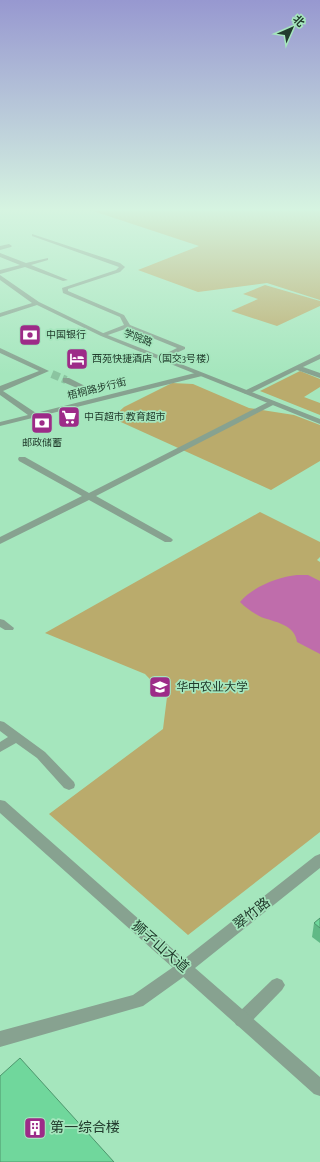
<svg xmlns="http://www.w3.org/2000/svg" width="320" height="1162" viewBox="0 0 320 1162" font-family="'Alegreya Sans','Noto Sans SC',sans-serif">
	<rect width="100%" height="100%" fill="#a5e6bd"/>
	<!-- green -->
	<g fill="#baab6c">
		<path d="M 93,211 L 320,211 L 320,300 L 267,283 L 198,292 L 138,270 L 199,246 Z"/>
		<path d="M 265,285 L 320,301 L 320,306 L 277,326 L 231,311 L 258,299 L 243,294 Z"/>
		<path d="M 300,371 L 320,379 L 320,387 L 304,397 L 320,403 L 320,415 L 260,391 Z"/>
		<path d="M 172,383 L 193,384 L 249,408 L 294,415 L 320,425 L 320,461 L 271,490 L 112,418 L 124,407 Z"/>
		<path d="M 260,512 L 320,542 L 320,557 L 317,560 L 320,562 L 320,832 L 188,935 L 49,814 L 163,729 L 167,697 L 145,674 L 45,633 Z"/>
	</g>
	<!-- water -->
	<path fill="#bf6dab" d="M 297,575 L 308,575 L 320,581 L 320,654 L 297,642 C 295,624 274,622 261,617 C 253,613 246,608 240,602 C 253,587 277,577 297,575 Z"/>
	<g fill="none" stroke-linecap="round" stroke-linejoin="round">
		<!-- pedestrian-tunnel -->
		<g stroke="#8bc4a0" stroke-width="8" stroke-dasharray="8 3.5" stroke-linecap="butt">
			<path d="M 52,374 L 66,380"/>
			<path d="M 87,389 L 97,393"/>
		</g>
		<!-- pedestrian -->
		<g fill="#87a290" fill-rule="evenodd">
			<path d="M 0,348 L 49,371 L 3,391 L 36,413 L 199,372 L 203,374 L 202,376 L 0,426 L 0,422 L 28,415 L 0,395 L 0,386 L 39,371 L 0,353 Z"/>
			<path d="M 63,378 L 69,378 L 91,389 L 87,391 L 84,391 L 63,382 Z"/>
		</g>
		<!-- minor -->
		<g fill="#87a290" fill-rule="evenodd">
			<path d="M 32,234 L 120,263 L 125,267 L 120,272 L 68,289 L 68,291 L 124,315 L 130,325 L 185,347 L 185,349 L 161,360 L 159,359 L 159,357 L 177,348 L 128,328 L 105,336 L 101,336 L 101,334 L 124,325 L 120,317 L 63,293 L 62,288 L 116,270 L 119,267 L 32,236 Z"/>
			<path d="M 9,244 L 12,246 L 11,247 L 0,250 L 0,246 Z"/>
			<path d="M 0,253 L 26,263 L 48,258 L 48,260 L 31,265 L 68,280 L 63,281 L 25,267 L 0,274 L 0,270 L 20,265 L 0,257 Z"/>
			<path d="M 320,354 L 320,359 L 303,367 L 320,373 L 320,378 L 297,370 L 249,394 L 246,394 L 242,392 Z"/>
			<path d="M 270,401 L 273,401 L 277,403 L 96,496 L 171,538 L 173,540 L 171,542 L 165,542 L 89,500 L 0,544 L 0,537 L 82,496 L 19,461 L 18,459 L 19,457 L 25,457 L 89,493 Z"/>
			<path d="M 0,619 L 4,620 L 14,628 L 13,630 L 5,630 L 0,627 Z"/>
			<path d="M 0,721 L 4,722 L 45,752 L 74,782 L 75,785 L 74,788 L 69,790 L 64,788 L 37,758 L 16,743 L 0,752 L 0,742 L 8,737 L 0,731 Z"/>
			<path d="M 184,961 L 189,963 L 192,968 L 189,973 L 143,1006 L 0,1047 L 0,1031 L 133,995 L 179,963 Z"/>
			<path d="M 277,978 L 282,980 L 285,985 L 282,990 L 248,1025 L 242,1028 L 236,1025 L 234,1020 L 236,1015 L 272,980 Z"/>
		</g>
		<!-- tertiary -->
		<g fill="#87a290" fill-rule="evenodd">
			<path d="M 0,275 L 39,302 L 105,334 L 320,419 L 320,424 L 101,336 L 37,305 L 0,317 L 0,313 L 32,303 L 0,280 Z"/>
			<path d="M 0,800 L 5,801 L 184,959 L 315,856 L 320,854 L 320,868 L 195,968 L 320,1077 L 320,1096 L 314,1094 L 0,813 Z"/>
		</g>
	</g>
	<!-- wall -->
	<path fill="#60b986" d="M 320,918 L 320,943 L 312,937 L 314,923 Z"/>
	<!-- building -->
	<g fill="#70d79c" stroke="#4e966d">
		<path d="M 320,918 L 320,928 L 314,923 Z"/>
		<path d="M 20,1058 L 114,1162 L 0,1162 L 0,1076 Z"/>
	</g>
	<!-- sky -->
	<linearGradient id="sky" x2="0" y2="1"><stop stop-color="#9798d0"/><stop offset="0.56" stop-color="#d6f4e1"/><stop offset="1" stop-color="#d6f4e1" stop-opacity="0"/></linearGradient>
	<rect width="320" height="374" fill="url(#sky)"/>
	<!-- icons -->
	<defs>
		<g id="bank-square" transform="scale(1.15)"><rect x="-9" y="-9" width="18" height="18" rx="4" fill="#9d2b88" stroke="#a5e6bd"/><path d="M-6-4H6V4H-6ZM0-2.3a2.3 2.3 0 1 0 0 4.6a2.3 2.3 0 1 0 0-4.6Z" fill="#fff"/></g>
		<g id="hotel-square" transform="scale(1.15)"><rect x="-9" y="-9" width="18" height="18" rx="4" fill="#9d2b88" stroke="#a5e6bd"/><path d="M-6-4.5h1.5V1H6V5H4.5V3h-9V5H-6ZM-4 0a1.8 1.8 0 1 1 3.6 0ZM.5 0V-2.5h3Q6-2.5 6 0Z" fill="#fff"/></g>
		<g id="supermarket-square" transform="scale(1.15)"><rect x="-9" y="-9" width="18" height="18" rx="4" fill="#9d2b88" stroke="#a5e6bd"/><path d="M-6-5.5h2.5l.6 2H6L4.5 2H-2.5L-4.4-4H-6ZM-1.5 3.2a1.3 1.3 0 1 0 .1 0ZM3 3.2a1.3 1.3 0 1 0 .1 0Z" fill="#fff"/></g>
		<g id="university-square" transform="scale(1.15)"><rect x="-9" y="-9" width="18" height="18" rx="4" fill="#9d2b88" stroke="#a5e6bd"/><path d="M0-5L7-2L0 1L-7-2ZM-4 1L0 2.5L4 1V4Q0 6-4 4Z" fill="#fff"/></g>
		<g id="building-square" transform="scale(1.15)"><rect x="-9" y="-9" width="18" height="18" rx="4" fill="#9d2b88" stroke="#a5e6bd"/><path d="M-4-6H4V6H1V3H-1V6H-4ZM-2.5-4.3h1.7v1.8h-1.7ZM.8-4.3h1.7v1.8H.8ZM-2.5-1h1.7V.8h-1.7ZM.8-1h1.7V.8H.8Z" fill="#fff"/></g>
	</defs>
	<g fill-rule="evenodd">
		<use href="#bank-square" x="30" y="335"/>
		<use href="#hotel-square" x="77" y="359"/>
		<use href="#supermarket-square" x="69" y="417"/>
		<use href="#bank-square" x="42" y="423"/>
		<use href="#university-square" x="160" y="687"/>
		<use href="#building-square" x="35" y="1128"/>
	</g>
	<g text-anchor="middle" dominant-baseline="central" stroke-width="3.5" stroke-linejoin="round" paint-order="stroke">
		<!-- far-poi labels -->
		<g font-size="10" fill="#223c2d" stroke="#a5e6bd" text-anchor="start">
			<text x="46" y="335">中国银行</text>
			<text x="92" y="359">西苑快捷酒店（国交3号楼）</text>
			<text x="84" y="417">中百超市 教育超市</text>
			<text x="42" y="443" text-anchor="middle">邮政储蓄</text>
		</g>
		<!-- far-street labels -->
		<g font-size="10" fill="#223c2d" stroke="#a5e6bd">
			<text transform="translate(138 338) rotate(21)">学院路</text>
			<text transform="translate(97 389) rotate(-14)">梧桐路步行街</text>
		</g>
		<!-- poi labels -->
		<g font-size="12" fill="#223c2d" stroke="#a5e6bd" text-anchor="start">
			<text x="176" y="687">华中农业大学</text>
		</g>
		<!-- near-street labels -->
		<g font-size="14" fill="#223c2d" stroke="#a5e6bd">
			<text transform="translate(252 914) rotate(-38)">翠竹路</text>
			<text transform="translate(160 947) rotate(41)">狮子山大道</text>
		</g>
		<!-- near-poi labels -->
		<g font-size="14" fill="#223c2d" stroke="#a5e6bd" text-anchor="start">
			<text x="50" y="1128">第一综合楼</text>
		</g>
	</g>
	<!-- north arrow -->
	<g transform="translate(292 28) rotate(45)" stroke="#a5e6bd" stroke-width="3" paint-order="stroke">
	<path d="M0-3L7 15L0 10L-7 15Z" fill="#223c2d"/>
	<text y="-6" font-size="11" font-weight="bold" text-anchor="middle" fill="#223c2d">北</text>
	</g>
</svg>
